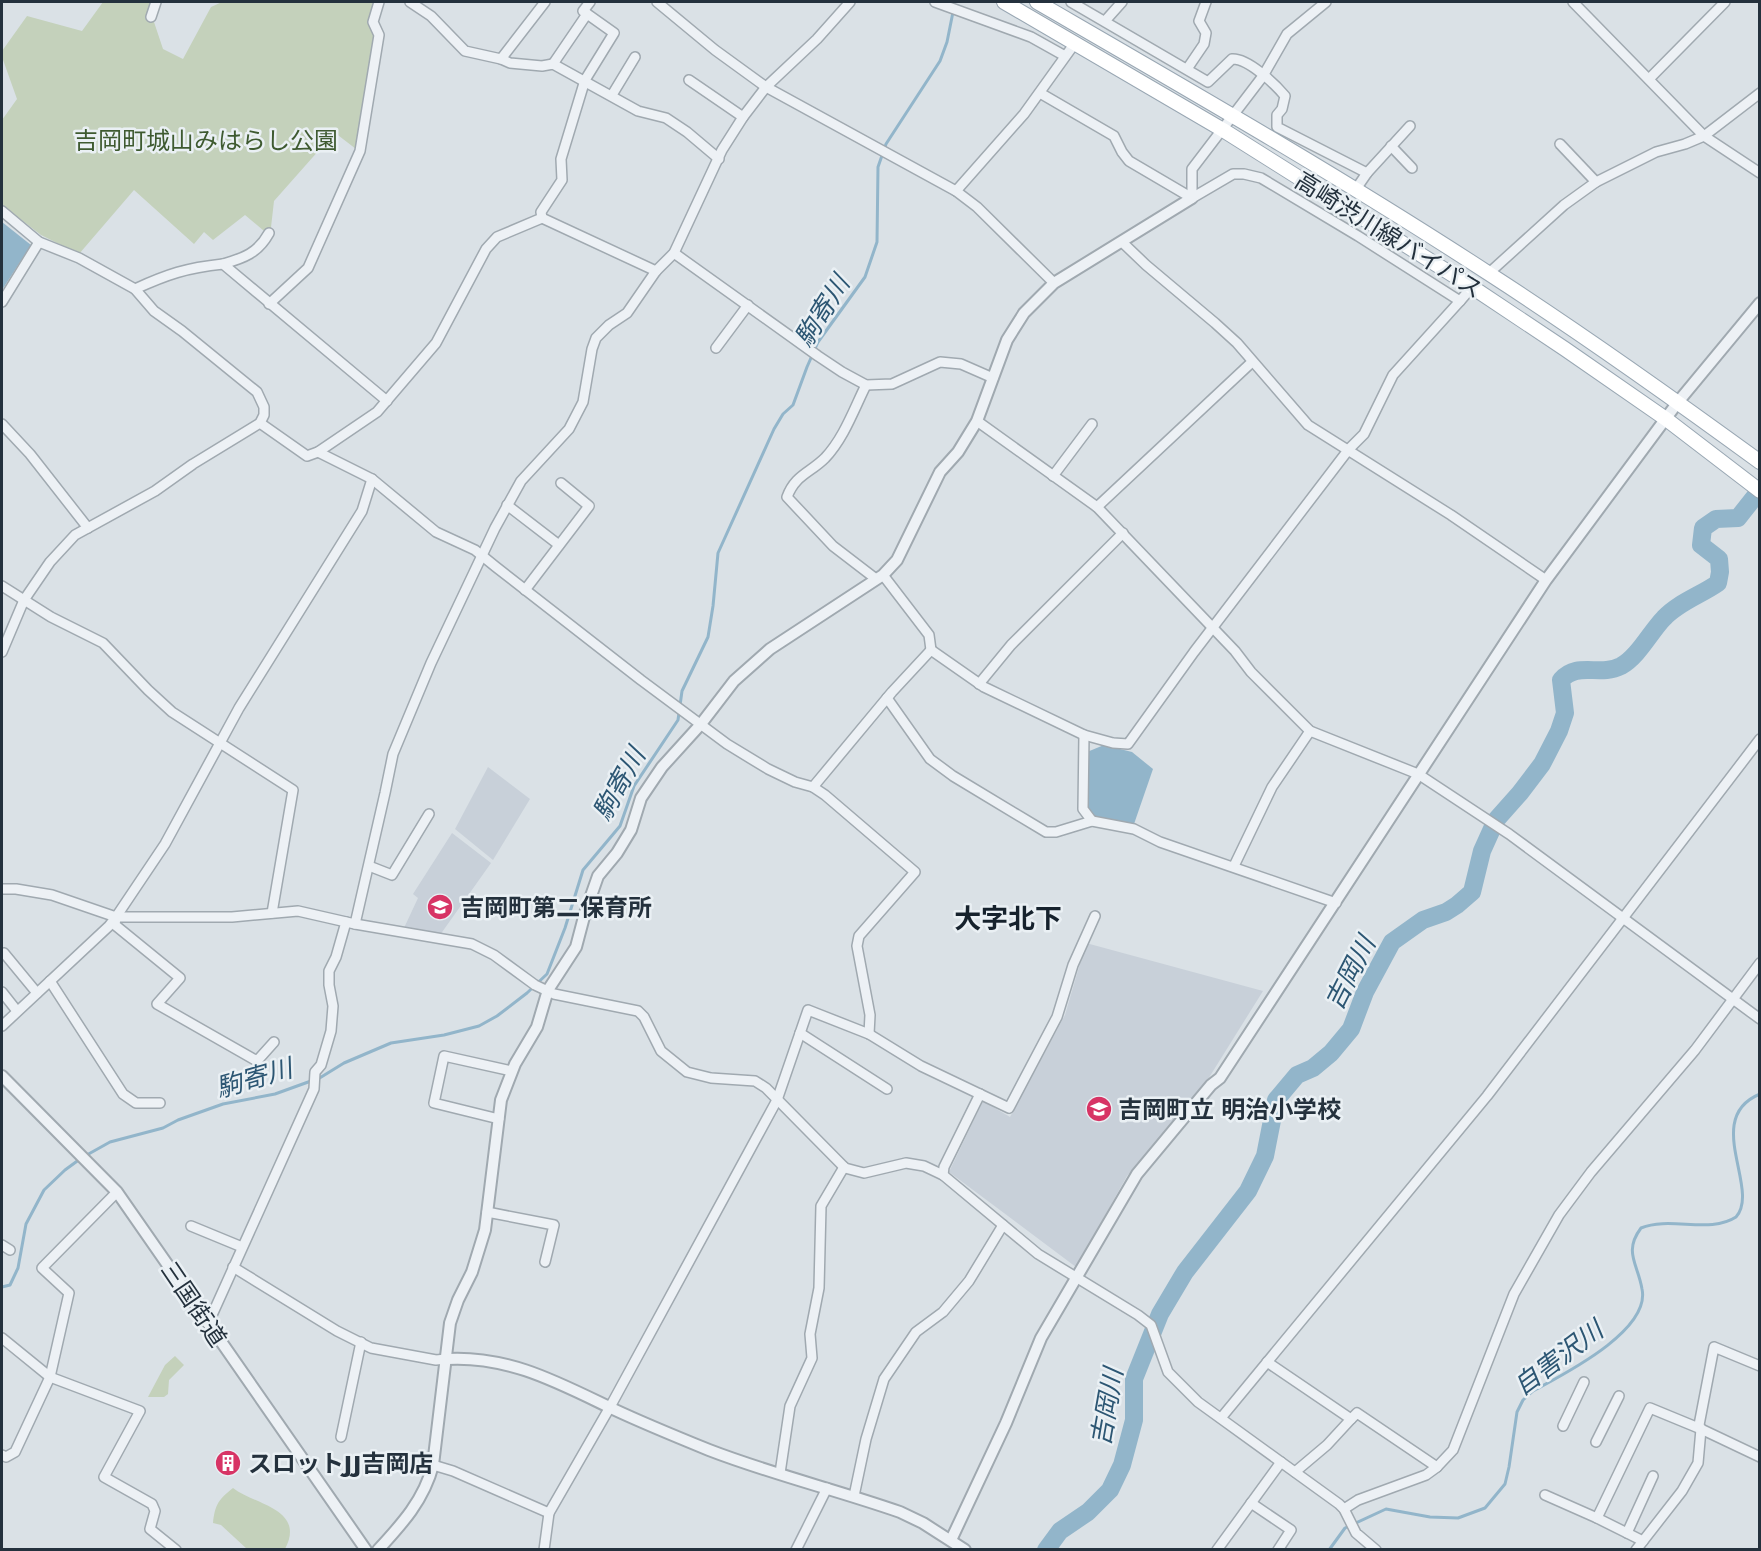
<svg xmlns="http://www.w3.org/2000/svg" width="1761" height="1551" viewBox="0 0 1761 1551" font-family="Jost,'Noto Sans JP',sans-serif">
	<rect width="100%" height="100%" fill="#dae1e6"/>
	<!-- built -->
	<g fill="#c8d0d9">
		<path d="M 488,767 L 530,799 L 493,860 L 455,829 Z"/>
		<path d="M 452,833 L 491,863 L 440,935 L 404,928 L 418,898 L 413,894 Z"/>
		<path d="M 1086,943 L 1263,991 L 1205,1084 L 1127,1176 L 1076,1267 L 949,1172 L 983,1101 L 1010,1117 L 1065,1015 Z"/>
	</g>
	<!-- green -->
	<g fill="#c4d1bb">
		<path d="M 103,2 L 160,2 L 154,22 L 163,49 L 183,59 L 211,7 L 222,2 L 376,2 L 375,34 L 356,149 L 330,129 L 328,140 L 274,201 L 270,236 L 245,215 L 213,240 L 204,232 L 194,244 L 134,190 L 79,254 L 41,235 L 2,205 L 2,120 L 17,99 L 2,57 L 2,51 L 27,16 L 82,31 Z"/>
		<path d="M 175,1356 L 184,1365 L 169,1380 L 168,1394 L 164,1397 L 148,1397 L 165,1365 Z"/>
		<path d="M 233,1488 C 255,1505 306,1509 285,1549 L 247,1549 L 221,1525 L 213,1523 C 215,1504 219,1499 233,1488 Z"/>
	</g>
	<!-- water -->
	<g fill="#92b5ca">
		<path d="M 2,222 L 31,245 L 2,290 Z"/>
		<path d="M 1104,745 L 1132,752 L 1153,769 L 1134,824 L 1091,817 L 1085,808 L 1087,752 Z"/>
	</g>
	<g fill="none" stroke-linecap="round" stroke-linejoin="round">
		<!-- stream -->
		<g stroke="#92b5ca" stroke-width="3">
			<path d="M 318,1079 L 344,1063 L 391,1043 L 444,1035 L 479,1026 L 497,1016 L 527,993 L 547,974 L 565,928 L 583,870 L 620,826 L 634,786 L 678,720 L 682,691 L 708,637 L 713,606 L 718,553 L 774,429 L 783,414 L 793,405 L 807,367 L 818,342 L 865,277 L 877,242 L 878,167 L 886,144 L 940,61 L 947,42 L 953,12"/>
			<path d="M 85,1156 L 110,1142 L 163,1128 L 178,1120 L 223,1104 L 275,1094 L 311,1081"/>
			<path d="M 2,1287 L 10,1285 L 18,1268 L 26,1224 L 44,1190 L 65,1170 L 80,1159"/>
			<path d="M 1329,1550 L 1345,1528 L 1386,1509 L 1430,1517 L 1458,1518 L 1485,1508 L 1505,1484 L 1509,1467 L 1517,1412 L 1523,1400 L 1533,1391 C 1562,1375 1651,1331 1642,1289 C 1638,1264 1623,1252 1641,1228 C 1670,1216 1710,1234 1736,1217 C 1761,1189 1702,1118 1760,1094"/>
		</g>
		<!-- river -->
		<path stroke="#92b5ca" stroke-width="18" d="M 1046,1550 L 1060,1531 L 1088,1512 L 1110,1490 L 1122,1465 L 1134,1420 L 1134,1379 L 1160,1314 L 1185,1272 L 1248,1191 L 1265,1156 L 1276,1100 L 1297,1075 L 1313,1068 L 1331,1053 L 1351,1029 L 1365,992 L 1392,942 L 1423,920 L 1446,912 L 1457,905 L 1472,892 L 1482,851 L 1496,820 L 1520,793 L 1542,764 L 1559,731 L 1565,713 L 1561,680 C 1578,661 1599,677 1621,666 C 1638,657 1651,631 1664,618 C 1679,602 1701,595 1718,583 L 1720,572 L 1719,559 L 1701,545 L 1703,528 L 1716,519 L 1738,518 L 1760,490"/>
		<!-- minor casing -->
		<g stroke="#a0a9b0" stroke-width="12">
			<g id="minor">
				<path d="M 410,2 L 431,16 L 465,51 L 501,59 L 510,63 L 542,66 L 553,64 L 638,111 L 666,118 L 687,132 L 719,159"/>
				<path d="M 657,2 L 715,50 L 766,87 L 956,191 L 977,207 L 1054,283"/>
				<path d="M 935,2 L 1031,37 L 1065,56"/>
				<path d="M 1071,2 L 1208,82 L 1232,59 C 1248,58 1275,84 1285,96 L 1282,109 L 1277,115 L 1277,127 L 1367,173 L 1356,189"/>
				<path d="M 1573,2 L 1704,136 L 1760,173"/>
				<path d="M 151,17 L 156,2"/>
				<path d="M 1105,21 L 1122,2"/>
				<path d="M 501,59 L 545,2"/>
				<path d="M 553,64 L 587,14"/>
				<path d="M 1187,69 L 1204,44 L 1206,33 L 1199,21 L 1206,2"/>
				<path d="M 1649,79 L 1725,2"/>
				<path d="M 689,80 L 743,117"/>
				<path d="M 1040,93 L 1114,136 L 1122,152 L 1129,161 L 1192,198"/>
				<path d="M 612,95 L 635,57"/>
				<path d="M 1560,144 L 1596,182"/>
				<path d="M 1391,146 L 1412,168"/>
				<path d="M 1367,173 L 1410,126"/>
				<path d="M 956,191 L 1024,114 L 1075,43"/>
				<path d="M 1192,198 L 1233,174 L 1244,174 L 1261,178 L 1358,236 L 1460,301 L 1472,287"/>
				<path d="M 1192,198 L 1192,169 L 1263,76 L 1287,34 L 1326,2"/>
				<path d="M 2,211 L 39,242 L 79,258 L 135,289 L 154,311 L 182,331 L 257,392 L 264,407 L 264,415 L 260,423 L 193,464 L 155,491 L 75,535 L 50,562 L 24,600 L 2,652"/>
				<path d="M 542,218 L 656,271"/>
				<path d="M 1122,242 L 1146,265 L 1215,323 L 1237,343 L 1308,425 L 1451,515 L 1546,580"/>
				<path d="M 674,253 L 818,356 L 842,372 L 866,385 L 892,384 L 940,362 L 961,364 L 993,378"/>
				<path d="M 223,264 C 244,258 258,253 269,233"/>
				<path d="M 1489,273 L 1564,205 L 1596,182 L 1656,152 L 1685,144 L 1704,136 L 1760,93"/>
				<path d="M 135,289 C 168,274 186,268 223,264 L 387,401"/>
				<path d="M 2,302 L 39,242"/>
				<path d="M 269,304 L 308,268 L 360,151 L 379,35 L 373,22 L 379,2"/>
				<path d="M 716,348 L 748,305"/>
				<path d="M 866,385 C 854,409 844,438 825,458 C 810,473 795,475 787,497 L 833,546 L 876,579"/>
				<path d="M 977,421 L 1097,507 L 1235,651 L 1251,672 L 1310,731 L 1418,774 L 1509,834 L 1760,1019"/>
				<path d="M 260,423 L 307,456 L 318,452 L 377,412 L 436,343 L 486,249 L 497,237 L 542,218 L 541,212 L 562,180 L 561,159 L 585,80 L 614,33 L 583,11 L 590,2"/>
				<path d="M 2,424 L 30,454 L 88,528"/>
				<path d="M 318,452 L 372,479 L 436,532 L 475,550 L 496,567 L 641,680 L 727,744 L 768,769 L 795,782 L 813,787 L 825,795 L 915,872 L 859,936 L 857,946 L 870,1015 L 869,1034"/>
				<path d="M 1053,476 L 1092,424"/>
				<path d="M 507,505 L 559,545"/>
				<path d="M 1097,507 L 1252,362"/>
				<path d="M 883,575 L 929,635 L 931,650"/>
				<path d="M 2,586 L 51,617 L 103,643 L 148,690 L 172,712 L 293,790 L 272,913"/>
				<path d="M 525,590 L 589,506 L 561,483"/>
				<path d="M 979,684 L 1011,645 L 1123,533"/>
				<path d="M 887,698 L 930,759 L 953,776 L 1046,832 L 1056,832 L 1092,821 L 1134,829 L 1160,842 L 1336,903"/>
				<path d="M 1084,735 L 1083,809 L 1092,821"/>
				<path d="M 813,787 L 892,692 L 931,650 L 984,687 L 1084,735 L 1113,743 L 1128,744 L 1194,652 L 1349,449 L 1364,434 L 1393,375 L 1460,301"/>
				<path d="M 369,866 L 392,875 L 429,814"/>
				<path d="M 1234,866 L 1272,787 L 1310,731"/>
				<path d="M 2,889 L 16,889 L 52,895 L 116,917 L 232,917 L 298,911 L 355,924 L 472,944 L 494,955 L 535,985 L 554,994 L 638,1011 L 644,1017 L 661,1051 L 687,1072 L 711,1078 L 755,1081 L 766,1088 L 845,1168 L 864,1173 L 906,1163 L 924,1166 L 943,1175 L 1038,1254 L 1138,1315 L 1151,1325 L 1168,1372 L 1198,1402 L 1339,1504 L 1344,1509 L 1356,1533 L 1376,1550"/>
				<path d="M 116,917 L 115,925 L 180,978 L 157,1004 L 257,1061 L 274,1042"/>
				<path d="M 355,924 L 385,793 L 393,754 L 431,663 L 495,528 L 521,481 L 569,429 L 583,402 L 592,349 L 596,338 L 609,325 L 627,313 L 656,271 L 674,253 L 722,150 L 743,117 L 766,87 L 817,39 L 850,2"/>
				<path d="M 4,953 L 37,993"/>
				<path d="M 50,981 L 123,1094 L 136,1103 L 160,1103"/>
				<path d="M 2,992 L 17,1011"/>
				<path d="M 2,1026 L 109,926 L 116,917 L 165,844 L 239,708 L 362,511 L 372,479"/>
				<path d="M 800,1033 L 887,1089"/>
				<path d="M 499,1119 L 434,1103 L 444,1056 L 512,1071"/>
				<path d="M 943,1175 L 944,1167 L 980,1094"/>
				<path d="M 487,1212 L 554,1225 L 545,1262"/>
				<path d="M 191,1226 L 242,1247"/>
				<path d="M 2,1245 L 10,1250"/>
				<path d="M 233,1267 L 337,1331 L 371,1348 L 436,1360 L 446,1359"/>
				<path d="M 208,1324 L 314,1089 L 315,1072 L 321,1065 L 331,1031 L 333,1006 L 329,985 L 329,971 L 336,957 L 346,922"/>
				<path d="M 2,1338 L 50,1377 L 140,1411 L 104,1477 L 152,1504 L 155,1511 L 150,1529 L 176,1550"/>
				<path d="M 1267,1362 L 1351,1419 L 1327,1445 L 1295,1472"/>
				<path d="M 1221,1418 L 1487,1096 L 1760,739"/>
				<path d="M 1351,1419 L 1357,1413 L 1437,1467"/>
				<path d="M 1563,1426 L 1584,1382"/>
				<path d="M 341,1437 L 361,1342"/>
				<path d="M 1596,1442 L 1619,1396"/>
				<path d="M 2,1455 L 6,1457 L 15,1452 L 50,1377 L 69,1293 L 42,1268 L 117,1192"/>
				<path d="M 433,1465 L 453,1471 L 549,1513"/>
				<path d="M 780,1473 L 790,1406 L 812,1358 L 810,1334 L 819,1288 L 821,1206 L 844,1167"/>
				<path d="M 1545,1495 L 1597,1518"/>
				<path d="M 854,1496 L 866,1439 L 884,1379 L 916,1332 L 943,1312 L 969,1281 L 1003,1225"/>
				<path d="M 1251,1503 L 1291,1530 L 1278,1550"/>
				<path d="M 1344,1509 L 1358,1500 L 1426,1475 L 1437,1467 L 1453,1450 L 1514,1294 L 1559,1215 L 1591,1172 L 1695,1050 L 1760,963"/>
				<path d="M 1627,1533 L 1653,1476"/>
				<path d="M 1643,1541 L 1597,1518 L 1650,1408 L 1701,1429 L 1760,1457"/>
				<path d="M 544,1550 L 549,1513 L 610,1407 L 777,1100 L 808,1010 L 869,1034 L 921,1066 L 1009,1108 L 1057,1017 L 1073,965 L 1095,916"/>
				<path d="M 796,1550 L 827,1488"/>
				<path d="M 1217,1550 L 1281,1462"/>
				<path d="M 1636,1550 L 1682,1491 L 1698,1463 L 1701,1429 L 1699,1425 L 1714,1347 L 1760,1366"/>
			</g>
		</g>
		<!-- tertiary casing -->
		<g stroke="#a0a9b0" stroke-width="14">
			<g id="tertiary">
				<path d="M 2,1076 L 117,1192 L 366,1550"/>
				<path d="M 446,1359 C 508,1355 559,1383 613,1409 C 645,1424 677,1437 709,1450 C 771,1474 837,1490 900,1512 L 923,1523 L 965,1550"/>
				<path d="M 951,1540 L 1006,1423 L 1041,1338 L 1137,1174 L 1211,1085 L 1220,1078 L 1546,580 L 1678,402 L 1760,303"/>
				<path d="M 378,1550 C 402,1524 424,1500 433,1465 L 450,1323 L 458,1300 L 472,1272 L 485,1230 L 501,1100 L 515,1064 L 537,1027 L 548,990 L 576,947 L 585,913 L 598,876 L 617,853 L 631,830 L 641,798 L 662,767 L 701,724 L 734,681 L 770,649 L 883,575 L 897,560 L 940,472 L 958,452 L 977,421 L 1007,340 L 1024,313 L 1054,283 L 1192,198"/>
			</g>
		</g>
		<!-- primary casing -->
		<g stroke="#99a7b3" stroke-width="16">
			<g id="primary">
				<path d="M 1004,2 L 1223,130 L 1472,287 L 1565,349 L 1666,419 L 1760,491"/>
				<path d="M 1037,2 C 1189,90 1341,177 1488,273 C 1581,333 1671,397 1760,462"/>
			</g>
		</g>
		<!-- minor -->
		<use href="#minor" stroke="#edf1f5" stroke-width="9"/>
		<!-- tertiary -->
		<use href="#tertiary" stroke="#edf1f5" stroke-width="10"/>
		<!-- primary -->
		<use href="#primary" stroke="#fff" stroke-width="14"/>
	</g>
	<!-- icons -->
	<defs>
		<g id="school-disc" transform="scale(1.35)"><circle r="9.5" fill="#d73465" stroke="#eaf0f4"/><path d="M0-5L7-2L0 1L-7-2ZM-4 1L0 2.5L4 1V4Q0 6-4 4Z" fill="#fff"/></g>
		<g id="building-disc" transform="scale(1.35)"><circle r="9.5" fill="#d73465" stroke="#eaf0f4"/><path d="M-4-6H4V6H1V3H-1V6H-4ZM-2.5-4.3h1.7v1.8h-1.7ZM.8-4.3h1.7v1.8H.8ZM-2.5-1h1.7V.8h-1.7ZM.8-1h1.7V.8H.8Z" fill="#fff"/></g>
	</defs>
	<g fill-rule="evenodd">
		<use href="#school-disc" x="440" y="907"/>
		<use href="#school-disc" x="1099" y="1109"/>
		<use href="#building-disc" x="228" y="1463"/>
	</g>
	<g text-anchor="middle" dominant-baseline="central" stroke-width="5" stroke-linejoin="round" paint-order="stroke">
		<!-- park labels -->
		<g font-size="24" fill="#3e5a30" stroke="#eaf0f4">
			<text x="206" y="140">吉岡町城山みはらし公園</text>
		</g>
		<!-- street labels -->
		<g font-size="24" fill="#24313d" stroke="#eaf0f4">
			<text transform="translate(1389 235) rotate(32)">高崎渋川線バイパス</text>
			<text transform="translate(194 1304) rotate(56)">三国街道</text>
		</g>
		<!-- poi labels -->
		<g font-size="24" font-weight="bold" fill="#24313d" stroke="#eaf0f4" text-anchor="start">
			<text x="460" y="907">吉岡町第二保育所</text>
			<text x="1118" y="1109">吉岡町立 明治小学校</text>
			<text x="248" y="1463">スロットJJ吉岡店</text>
		</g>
		<!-- water labels -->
		<g font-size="26" font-style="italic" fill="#2c5673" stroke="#eaf0f4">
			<text transform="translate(822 311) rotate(-58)">駒寄川</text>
			<text transform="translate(619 784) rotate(-61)">駒寄川</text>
			<text transform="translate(1350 973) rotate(-63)">吉岡川</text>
			<text transform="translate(254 1078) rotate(-16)">駒寄川</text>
			<text transform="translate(1558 1358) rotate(-37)">自害沢川</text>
			<text transform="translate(1107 1407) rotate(-80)">吉岡川</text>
		</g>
		<!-- quarter labels -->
		<g font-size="27" font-weight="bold" fill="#16222d" stroke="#eaf0f4">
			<text x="1008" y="918">大字北下</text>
		</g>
	</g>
	<!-- border -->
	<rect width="1761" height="1551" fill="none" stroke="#24313d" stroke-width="6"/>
</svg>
